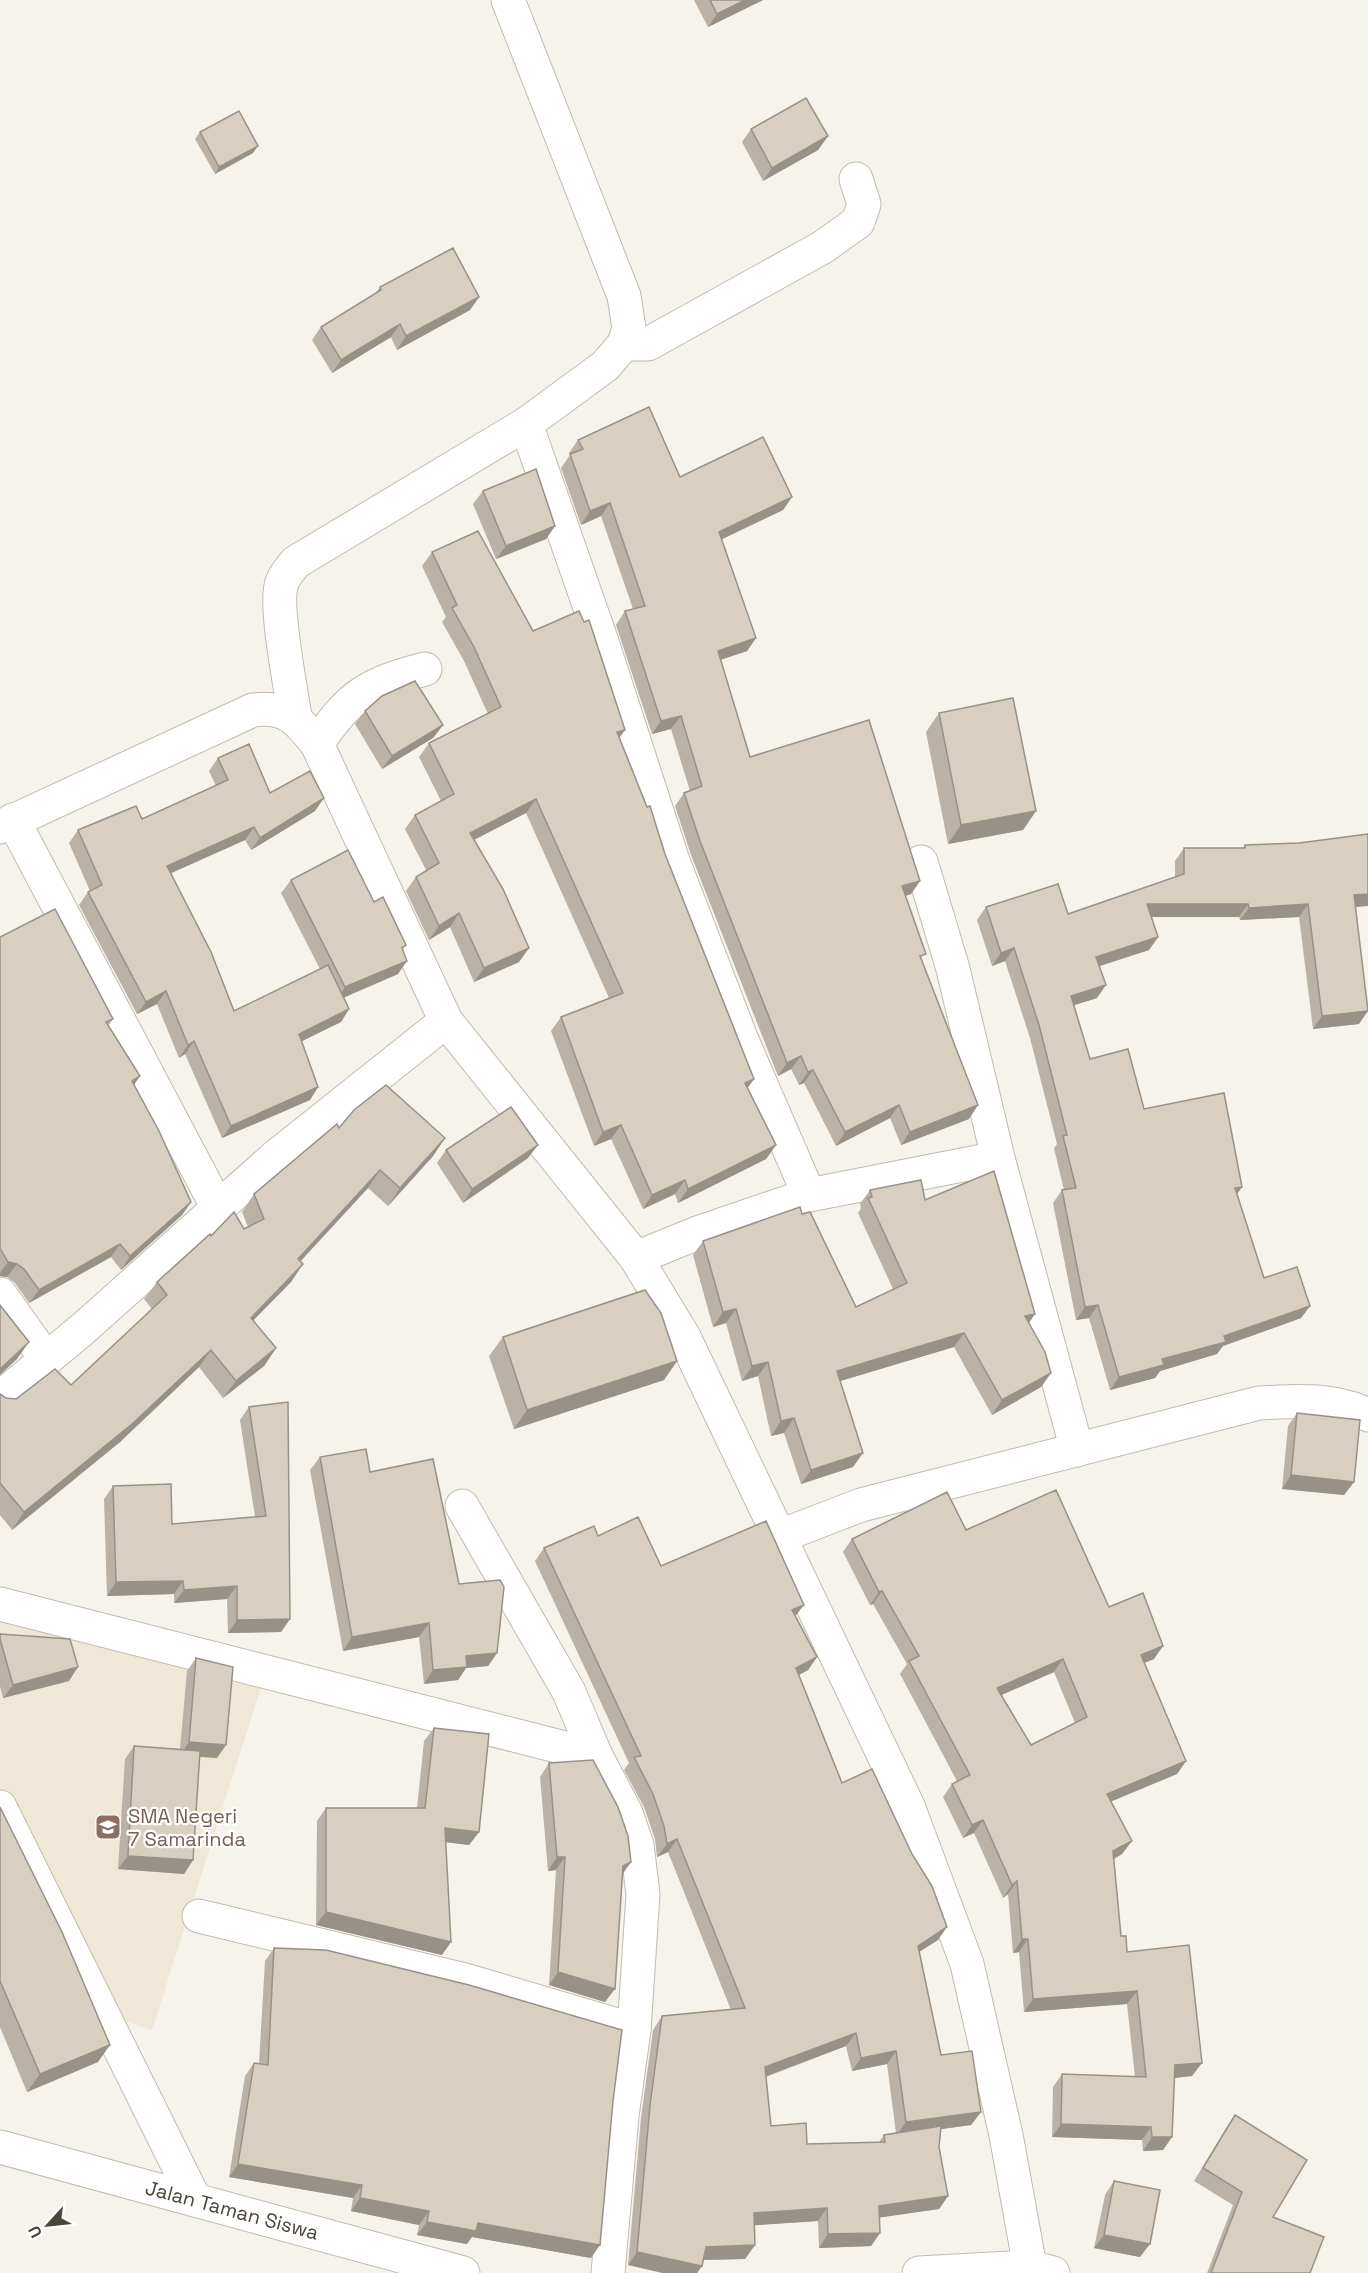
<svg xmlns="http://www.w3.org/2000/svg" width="1368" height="2273" viewBox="0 0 1368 2273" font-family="'Space Grotesk',sans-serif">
	<rect width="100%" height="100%" fill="#f6f3ec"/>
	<!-- education -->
	<path fill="#efe8d6" d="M 0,1586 L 266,1672 L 152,2030 L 0,1981 Z"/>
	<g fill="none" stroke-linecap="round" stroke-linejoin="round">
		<!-- minor casing -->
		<g stroke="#c2bbae" stroke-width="35">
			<g id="minor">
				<path d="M 624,344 L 648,344 L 823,247 L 858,222 L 864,204 L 856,179"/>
				<path d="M 526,424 L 602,642 L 673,861 L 741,1038 L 809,1195"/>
				<path d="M 295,717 C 291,689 275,610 281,586 C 283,577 290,569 296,562 L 526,424 L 605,366 L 624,344 L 629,328 L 624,296 L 508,0"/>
				<path d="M 317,744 C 350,695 367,684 425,669"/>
				<path d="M 13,820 L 219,1210"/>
				<path d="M 0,827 L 253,710 C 287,706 297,719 317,744 L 446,1021 L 636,1258 L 684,1337 L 865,1716 L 908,1806 L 967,1964 L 1006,2135 L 1030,2267"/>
				<path d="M 921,862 L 953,969 L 998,1158 L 1077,1450"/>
				<path d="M 636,1258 L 700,1232 L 809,1195 L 998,1158"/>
				<path d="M 0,1294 L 46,1359"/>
				<path d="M 0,1398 L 85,1327 L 274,1158 L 446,1021"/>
				<path d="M 462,1506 L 569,1692 L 596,1756 L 626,1813 L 637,1845 L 643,1894 L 634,2030 L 622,2116 L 608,2273"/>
				<path d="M 778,1537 L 861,1505 L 1259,1403 C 1296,1401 1333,1398 1368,1415"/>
				<path d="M 0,1604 L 596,1756"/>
				<path d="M 0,1807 L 195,2200"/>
				<path d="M 199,1916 L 465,1980 L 634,2030"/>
				<path d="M 0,2147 L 463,2273"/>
				<path d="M 919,2273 L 1030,2267 L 1053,2273"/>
			</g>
		</g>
		<!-- minor -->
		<use href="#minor" stroke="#fff" stroke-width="33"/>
	</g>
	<!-- wall -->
	<g fill="#bab2a6" fill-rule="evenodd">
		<path d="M 694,0 L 763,0 L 708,27 Z"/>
		<path d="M 751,129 L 828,136 L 818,150 L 763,181 L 742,142 Z"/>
		<path d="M 200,132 L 253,153 L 215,174 L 195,139 Z"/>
		<path d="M 380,287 L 479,297 L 470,310 L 397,350 L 391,337 L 332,373 L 312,340 L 321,327 L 375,294 Z"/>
		<path d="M 578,440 L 680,477 L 792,497 L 783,510 L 722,539 L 756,638 L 747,651 L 720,660 L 750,757 L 920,881 L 911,894 L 905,896 L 922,959 L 969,1119 L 901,1145 L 890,1118 L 836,1146 L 804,1083 L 799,1085 L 791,1069 L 778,1076 L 691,855 L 675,806 L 684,793 L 690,791 L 671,729 L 652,734 L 616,625 L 625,611 L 633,609 L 601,516 L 581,525 L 561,468 L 570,455 L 569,453 Z"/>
		<path d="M 483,491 L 555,526 L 546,539 L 496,559 L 473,504 Z"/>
		<path d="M 432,552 L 533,631 L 619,739 L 754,1079 L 747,1088 L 776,1145 L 766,1159 L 678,1203 L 675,1194 L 643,1209 L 611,1139 L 594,1146 L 551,1031 L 561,1017 L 609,998 L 526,813 L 474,840 L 529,948 L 519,962 L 474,982 L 450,927 L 429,940 L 406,891 L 416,877 L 426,870 L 405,829 L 415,815 L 441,801 L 419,757 L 429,743 L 488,714 L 464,661 L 442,622 L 446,617 L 422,566 Z"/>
		<path d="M 365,711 L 443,725 L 433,738 L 382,769 L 355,724 Z"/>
		<path d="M 939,713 L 1036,811 L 1023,830 L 948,844 L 926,732 Z"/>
		<path d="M 218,758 L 270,793 L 315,811 L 251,850 L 245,840 L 171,873 L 234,1011 L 320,969 L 281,893 L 291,880 L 374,902 L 406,945 L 402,950 L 398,974 L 344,997 L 349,1009 L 341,1022 L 301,1041 L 318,1087 L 310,1100 L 222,1138 L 185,1054 L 179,1058 L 157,1004 L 137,1014 L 79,905 L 88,892 L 90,891 L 69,843 L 78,830 L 142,819 L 216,786 L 209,771 Z"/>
		<path d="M 1245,845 L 1355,907 L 1359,1024 L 1313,1029 L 1299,917 L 1240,920 L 1239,917 L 1151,917 L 1158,937 L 1149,950 L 1100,966 L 1097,998 L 1074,1005 L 1090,1059 L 1237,1194 L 1264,1278 L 1310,1306 L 1301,1318 L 1223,1346 L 1217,1354 L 1160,1371 L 1155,1378 L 1110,1390 L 1089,1318 L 1076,1320 L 1053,1203 L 1062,1190 L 1064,1190 L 1054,1148 L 1057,1144 L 1030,1038 L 1005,961 L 992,966 L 977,920 L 986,907 L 1068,914 L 1175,877 L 1175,861 L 1184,848 L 1243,848 Z"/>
		<path d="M 0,937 L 113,1019 L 108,1026 L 140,1076 L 134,1085 L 191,1202 L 182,1215 L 121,1270 L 111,1257 L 29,1303 L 15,1283 L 7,1277 L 0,1276 Z"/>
		<path d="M 339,1128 L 445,1138 L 433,1156 L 388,1206 L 368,1188 L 300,1261 L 291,1282 L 253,1320 L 276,1348 L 264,1366 L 223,1398 L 199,1367 L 120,1442 L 12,1530 L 0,1515 L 0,1394 L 6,1398 L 16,1399 L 71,1385 L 152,1309 L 144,1299 L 157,1282 L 211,1236 L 244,1229 L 248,1227 L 242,1212 L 254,1194 Z"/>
		<path d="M 446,1150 L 528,1158 L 463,1203 L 437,1163 Z"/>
		<path d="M 870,1190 L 925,1200 L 1029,1323 L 1051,1373 L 1041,1387 L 992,1415 L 954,1347 L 840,1381 L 853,1467 L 801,1484 L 784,1433 L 771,1436 L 758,1376 L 742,1381 L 726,1323 L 713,1327 L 693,1255 L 703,1241 L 802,1214 L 856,1307 L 893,1289 L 858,1213 L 861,1208 L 860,1204 Z"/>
		<path d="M 503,1337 L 677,1361 L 664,1380 L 514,1429 L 489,1356 Z"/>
		<path d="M 249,1407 L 290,1619 L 281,1632 L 228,1633 L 227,1599 L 174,1603 L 174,1594 L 107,1596 L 104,1499 L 113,1486 L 172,1524 L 255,1517 L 240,1420 Z"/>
		<path d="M 1297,1413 L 1354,1482 L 1344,1495 L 1282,1489 L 1288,1426 Z"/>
		<path d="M 320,1457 L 370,1472 L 459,1584 L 497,1653 L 488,1666 L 466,1668 L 458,1680 L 424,1684 L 419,1637 L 343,1651 L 310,1470 Z"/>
		<path d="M 966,1530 L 1109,1607 L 1154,1659 L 1144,1663 L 1186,1761 L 1177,1774 L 1111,1801 L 1122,1854 L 1114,1859 L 1121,1936 L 1127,1952 L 1192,2076 L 1174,2078 L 1172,2137 L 1163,2150 L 1143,2151 L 1142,2140 L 1052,2137 L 1053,2087 L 1062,2074 L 1135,2077 L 1127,2004 L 1024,2012 L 1019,1952 L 1013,1953 L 1008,1894 L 1003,1898 L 974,1833 L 963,1838 L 943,1797 L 952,1784 L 957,1781 L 900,1674 L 907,1664 L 873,1604 L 870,1605 L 843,1552 L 852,1539 ZM 1054,1672 L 1075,1723 L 1031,1745 L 1001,1695 Z"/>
		<path d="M 598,1536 L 661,1566 L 796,1616 L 817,1657 L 808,1670 L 799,1675 L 842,1783 L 938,1940 L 919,1952 L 941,2055 L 981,2112 L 971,2125 L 941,2129 L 939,2147 L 948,2196 L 939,2209 L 880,2217 L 880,2233 L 871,2246 L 819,2248 L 818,2221 L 754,2225 L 755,2245 L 745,2259 L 703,2260 L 702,2266 L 697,2273 L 663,2273 L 628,2265 L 641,2118 L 653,2030 L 662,2016 L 731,2010 L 668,1852 L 657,1857 L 655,1839 L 644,1807 L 624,1770 L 629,1763 L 535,1561 L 544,1548 ZM 846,2046 L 852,2071 L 887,2064 L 896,2133 L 884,2135 L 879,2142 L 807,2144 L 771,2126 L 766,2077 Z"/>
		<path d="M 0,1634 L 69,1681 L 3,1698 L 0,1686 Z"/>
		<path d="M 196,1658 L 217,1758 L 199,1757 L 193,1860 L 184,1874 L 118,1869 L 125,1759 L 134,1746 L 180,1749 L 187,1671 Z"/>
		<path d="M 434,1728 L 479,1832 L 469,1845 L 446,1842 L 442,1955 L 316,1925 L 317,1821 L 326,1808 L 417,1808 L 424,1741 Z"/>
		<path d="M 549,1763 L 605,2002 L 549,1985 L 556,1870 L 548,1871 L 540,1777 Z"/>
		<path d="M 0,1807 L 98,2062 L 27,2092 L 0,2027 Z"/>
		<path d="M 274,1948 L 591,2258 L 472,2237 L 467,2244 L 417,2235 L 419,2225 L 351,2211 L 353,2198 L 229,2177 L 245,2076 L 254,2063 L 259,2063 L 265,1961 Z"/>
		<path d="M 1235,2115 L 1273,2217 L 1310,2273 L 1207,2273 L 1233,2205 L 1194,2181 L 1226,2128 Z"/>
		<path d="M 1114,2181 L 1140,2257 L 1094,2248 L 1105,2195 Z"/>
	</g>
	<!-- shaded-wall -->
	<g fill="#979187">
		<path d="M 745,0 L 763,0 L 708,27 L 717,14 Z"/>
		<path d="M 828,136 L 818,150 L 763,181 L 772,168 Z"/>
		<path d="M 258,146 L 253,153 L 215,174 L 219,167 Z"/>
		<path d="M 479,297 L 470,310 L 397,350 L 406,336 Z"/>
		<path d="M 400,324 L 391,337 L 332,373 L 341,360 Z"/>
		<path d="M 792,497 L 783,510 L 710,545 L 719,532 Z"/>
		<path d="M 610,503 L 601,516 L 581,525 L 590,511 Z"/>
		<path d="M 555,526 L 546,539 L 496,559 L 506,546 Z"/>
		<path d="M 756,638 L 747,651 L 708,664 L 718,651 Z"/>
		<path d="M 681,716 L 671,729 L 652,734 L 661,721 Z"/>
		<path d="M 443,725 L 433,738 L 382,769 L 392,756 Z"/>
		<path d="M 625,730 L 615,744 L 617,732 Z"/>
		<path d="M 324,798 L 315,811 L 251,850 L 260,838 Z"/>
		<path d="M 536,799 L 526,813 L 460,847 L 470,833 Z"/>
		<path d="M 1036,811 L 1023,830 L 948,844 L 961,825 Z"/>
		<path d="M 254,827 L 245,840 L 158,879 L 167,866 Z"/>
		<path d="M 920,881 L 911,894 L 893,900 L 902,886 Z"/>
		<path d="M 1368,894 L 1368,906 L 1345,908 L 1354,895 Z"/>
		<path d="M 1147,904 L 1248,904 L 1239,917 L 1138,917 Z"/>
		<path d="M 1308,904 L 1299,917 L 1240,920 L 1249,908 Z"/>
		<path d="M 459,913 L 450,927 L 429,940 L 439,926 Z"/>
		<path d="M 1158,937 L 1149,950 L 1087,970 L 1096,957 Z"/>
		<path d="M 529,948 L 519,962 L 474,982 L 484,968 Z"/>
		<path d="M 1014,948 L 1005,961 L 992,966 L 1001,953 Z"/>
		<path d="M 407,961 L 398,974 L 336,1001 L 345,987 Z"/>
		<path d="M 1106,985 L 1097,998 L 1062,1009 L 1071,996 Z"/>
		<path d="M 166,991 L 157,1004 L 137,1014 L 146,1002 Z"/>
		<path d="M 349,1009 L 341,1022 L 290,1047 L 299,1034 Z"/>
		<path d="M 1368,1011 L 1359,1024 L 1313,1029 L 1322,1016 Z"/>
		<path d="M 194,1041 L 185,1054 L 179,1058 L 188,1045 Z"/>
		<path d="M 801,1056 L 791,1069 L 778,1076 L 787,1063 Z"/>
		<path d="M 813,1070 L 804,1083 L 799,1085 L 808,1072 Z"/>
		<path d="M 140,1076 L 131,1089 L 132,1081 Z"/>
		<path d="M 754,1079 L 744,1093 L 745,1083 Z"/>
		<path d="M 318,1087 L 310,1100 L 222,1138 L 231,1126 Z"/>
		<path d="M 899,1105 L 890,1118 L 836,1146 L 845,1132 Z"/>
		<path d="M 978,1105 L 969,1119 L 901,1145 L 910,1132 Z"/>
		<path d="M 621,1125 L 611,1139 L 594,1146 L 603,1132 Z"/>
		<path d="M 445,1138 L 433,1156 L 388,1206 L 400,1188 Z"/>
		<path d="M 538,1145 L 528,1158 L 463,1203 L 472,1189 Z"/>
		<path d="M 776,1145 L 766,1159 L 678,1203 L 688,1189 Z"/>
		<path d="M 380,1170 L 368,1188 L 286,1277 L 298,1259 Z"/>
		<path d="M 685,1180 L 675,1194 L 643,1209 L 652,1195 Z"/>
		<path d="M 1242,1187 L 1233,1200 L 1235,1188 Z"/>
		<path d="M 191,1202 L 182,1215 L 121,1270 L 130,1256 Z"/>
		<path d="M 120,1244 L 111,1257 L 29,1303 L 39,1290 Z"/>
		<path d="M 8,1262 L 17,1264 L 7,1277 L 0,1276 L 0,1273 Z"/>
		<path d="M 303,1264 L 291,1282 L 239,1335 L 251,1318 Z"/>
		<path d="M 1098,1305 L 1089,1318 L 1076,1320 L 1085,1307 Z"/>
		<path d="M 1310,1306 L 1301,1318 L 1223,1346 L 1217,1354 L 1160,1371 L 1155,1378 L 1110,1390 L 1119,1377 L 1224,1336 Z"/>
		<path d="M 736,1309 L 726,1323 L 713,1327 L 723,1312 Z"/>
		<path d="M 1035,1314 L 1025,1329 L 1025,1316 Z"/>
		<path d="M 964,1333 L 954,1347 L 827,1385 L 837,1371 Z"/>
		<path d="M 29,1342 L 17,1359 L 0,1375 L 0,1369 Z"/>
		<path d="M 276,1348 L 264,1366 L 223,1398 L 236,1381 Z"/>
		<path d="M 211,1350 L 199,1367 L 120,1442 L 12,1530 L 24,1512 Z"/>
		<path d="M 677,1361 L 664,1380 L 514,1429 L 527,1410 Z"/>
		<path d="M 768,1362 L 758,1376 L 742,1381 L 752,1366 Z"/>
		<path d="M 1051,1373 L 1041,1387 L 992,1415 L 1002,1400 Z"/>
		<path d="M 794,1418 L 784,1433 L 771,1436 L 781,1421 Z"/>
		<path d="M 863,1453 L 853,1467 L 801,1484 L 811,1470 Z"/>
		<path d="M 1291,1475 L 1354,1482 L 1344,1495 L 1282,1489 Z"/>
		<path d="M 183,1581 L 174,1594 L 107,1596 L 116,1582 Z"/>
		<path d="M 237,1586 L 227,1599 L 174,1603 L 184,1590 Z"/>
		<path d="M 882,1591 L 873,1604 L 870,1605 L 879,1592 Z"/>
		<path d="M 804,1605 L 794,1618 L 792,1610 Z"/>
		<path d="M 290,1619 L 281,1632 L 228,1633 L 237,1620 Z"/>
		<path d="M 429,1623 L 419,1637 L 343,1651 L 352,1637 Z"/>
		<path d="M 1163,1646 L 1154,1659 L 1132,1668 L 1141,1655 Z"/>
		<path d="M 497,1653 L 488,1666 L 466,1668 L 458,1680 L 424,1684 L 433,1670 L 466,1656 Z"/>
		<path d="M 817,1657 L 808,1670 L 787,1681 L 796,1668 Z"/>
		<path d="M 1063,1659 L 1054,1672 L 988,1701 L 997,1688 Z"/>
		<path d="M 78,1667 L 69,1681 L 3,1698 L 13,1685 Z"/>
		<path d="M 189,1742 L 226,1745 L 217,1758 L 180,1755 Z"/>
		<path d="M 1186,1761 L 1177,1774 L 1098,1807 L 1107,1794 Z"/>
		<path d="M 983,1820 L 974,1833 L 963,1838 L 972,1825 Z"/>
		<path d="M 445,1828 L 479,1832 L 469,1845 L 436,1841 Z"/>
		<path d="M 677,1839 L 668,1852 L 657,1857 L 667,1844 Z"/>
		<path d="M 1132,1841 L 1122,1854 L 1104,1864 L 1113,1851 Z"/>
		<path d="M 128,1856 L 193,1860 L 184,1874 L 118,1869 Z"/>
		<path d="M 557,1857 L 565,1857 L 556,1870 L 548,1871 Z"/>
		<path d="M 631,1862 L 622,1875 L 623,1866 Z"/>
		<path d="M 1017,1881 L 1008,1894 L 1003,1898 L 1012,1885 Z"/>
		<path d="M 326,1912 L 451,1942 L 442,1955 L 316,1925 Z"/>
		<path d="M 947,1927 L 938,1940 L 908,1959 L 918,1946 Z"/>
		<path d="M 1022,1939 L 1028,1939 L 1019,1952 L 1013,1953 Z"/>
		<path d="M 558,1972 L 615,1989 L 605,2002 L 549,1985 Z"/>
		<path d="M 1137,1991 L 1127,2004 L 1024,2012 L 1033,1999 Z"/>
		<path d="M 856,2033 L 846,2046 L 755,2080 L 765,2067 Z"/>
		<path d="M 110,2045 L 98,2062 L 27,2092 L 40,2074 Z"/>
		<path d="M 896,2051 L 887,2064 L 852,2071 L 861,2058 Z"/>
		<path d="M 1202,2063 L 1192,2076 L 1165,2079 L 1175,2065 Z"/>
		<path d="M 981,2112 L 971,2125 L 897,2135 L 906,2122 Z"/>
		<path d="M 1061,2124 L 1151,2127 L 1142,2140 L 1052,2137 Z"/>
		<path d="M 1152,2137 L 1172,2137 L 1163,2150 L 1143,2151 Z"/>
		<path d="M 238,2164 L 362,2185 L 353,2198 L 229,2177 Z"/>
		<path d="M 948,2196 L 939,2209 L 870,2219 L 879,2206 Z"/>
		<path d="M 360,2198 L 429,2211 L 419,2225 L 351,2211 Z"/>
		<path d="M 827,2208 L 818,2221 L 744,2226 L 754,2213 Z"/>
		<path d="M 427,2222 L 478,2223 L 600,2245 L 591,2258 L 472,2237 L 467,2244 L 417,2235 Z"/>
		<path d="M 880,2233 L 871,2246 L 819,2248 L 828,2234 Z"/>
		<path d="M 1104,2235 L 1150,2244 L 1140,2257 L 1094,2248 Z"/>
		<path d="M 755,2245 L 745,2259 L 697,2260 L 706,2247 Z"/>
		<path d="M 637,2252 L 702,2266 L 697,2273 L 663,2273 L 628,2265 Z"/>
	</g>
	<!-- building -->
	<g fill="#d8cfc1" stroke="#979187" stroke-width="1.5" fill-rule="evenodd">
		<path d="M 710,0 L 745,0 L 717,14 Z"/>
		<path d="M 806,98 L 828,136 L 772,168 L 751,129 Z"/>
		<path d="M 239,111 L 258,146 L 219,167 L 200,132 Z"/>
		<path d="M 453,248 L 479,297 L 406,336 L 400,324 L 341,360 L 321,327 L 381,290 L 380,287 Z"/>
		<path d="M 649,407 L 680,477 L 763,437 L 792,497 L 719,532 L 756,638 L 718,651 L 750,757 L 869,720 L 920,881 L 902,886 L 926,954 L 920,956 L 978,1105 L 910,1132 L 899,1105 L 845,1132 L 813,1070 L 808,1072 L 801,1056 L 787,1063 L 700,841 L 684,793 L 702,786 L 681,716 L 661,721 L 625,611 L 645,606 L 610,503 L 590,511 L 570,454 L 583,449 L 578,440 Z"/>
		<path d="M 536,469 L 555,526 L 506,546 L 483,491 Z"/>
		<path d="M 478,531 L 533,631 L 579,611 L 584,622 L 589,620 L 625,730 L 617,732 L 647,807 L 650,806 L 665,854 L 754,1079 L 745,1083 L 776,1145 L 688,1189 L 685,1180 L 652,1195 L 621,1125 L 603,1132 L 561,1017 L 623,993 L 536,799 L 470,833 L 503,889 L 529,948 L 484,968 L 459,913 L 439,926 L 416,877 L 439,863 L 415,815 L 454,794 L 429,743 L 501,707 L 474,647 L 452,608 L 457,605 L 432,552 Z"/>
		<path d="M 415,681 L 443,725 L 392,756 L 365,711 L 382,696 Z"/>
		<path d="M 1013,698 L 1036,811 L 961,825 L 939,713 Z"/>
		<path d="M 249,744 L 270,793 L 310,771 L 324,798 L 260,838 L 254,827 L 167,866 L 211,952 L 234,1011 L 328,965 L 349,1009 L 299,1034 L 318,1087 L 231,1126 L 194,1041 L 188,1045 L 166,991 L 146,1002 L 88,892 L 102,885 L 78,830 L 136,806 L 142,819 L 228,780 L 218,758 Z"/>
		<path d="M 1368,834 L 1368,894 L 1354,895 L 1368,1011 L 1322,1016 L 1308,904 L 1249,908 L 1248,904 L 1147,904 L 1158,937 L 1096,957 L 1106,985 L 1071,996 L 1090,1059 L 1128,1049 L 1144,1109 L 1224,1093 L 1242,1187 L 1235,1188 L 1264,1278 L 1297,1267 L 1310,1306 L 1224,1336 L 1226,1342 L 1162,1359 L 1164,1365 L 1119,1377 L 1098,1305 L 1085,1307 L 1062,1190 L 1076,1188 L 1063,1136 L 1067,1135 L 1039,1025 L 1014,948 L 1001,953 L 986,907 L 1058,884 L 1068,914 L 1184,874 L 1184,848 L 1245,848 L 1245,845 L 1299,843 Z"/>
		<path d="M 348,850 L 374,902 L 383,897 L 406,945 L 402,948 L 407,961 L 345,987 L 291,880 Z"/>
		<path d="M 55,909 L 113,1019 L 106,1022 L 140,1076 L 132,1081 L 159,1131 L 191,1202 L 130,1256 L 120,1244 L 39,1290 L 24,1269 L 17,1264 L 8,1262 L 0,1248 L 0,937 Z"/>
		<path d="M 386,1085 L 445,1138 L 400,1188 L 380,1170 L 298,1259 L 303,1264 L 251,1318 L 276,1348 L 236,1381 L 211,1350 L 132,1424 L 24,1512 L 0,1483 L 0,1394 L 6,1398 L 16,1399 L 55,1369 L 71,1385 L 167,1295 L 157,1282 L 210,1234 L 211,1236 L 234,1212 L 244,1229 L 264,1219 L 254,1194 L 337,1124 L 339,1128 L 354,1110 Z"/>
		<path d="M 511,1107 L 538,1145 L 472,1189 L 446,1150 Z"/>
		<path d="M 994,1171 L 1035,1314 L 1025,1316 L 1045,1352 L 1051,1373 L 1002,1400 L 964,1333 L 837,1371 L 863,1453 L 811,1470 L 794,1418 L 781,1421 L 768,1362 L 752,1366 L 736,1309 L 723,1312 L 703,1241 L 800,1207 L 802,1214 L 810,1212 L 856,1307 L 907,1283 L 868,1198 L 872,1197 L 870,1190 L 921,1180 L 925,1200 Z"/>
		<path d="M 645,1290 L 661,1313 L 677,1361 L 527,1410 L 503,1337 Z"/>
		<path d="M 0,1305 L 29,1342 L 0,1369 Z"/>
		<path d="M 288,1402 L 290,1619 L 237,1620 L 237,1586 L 184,1590 L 183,1581 L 116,1582 L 113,1486 L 171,1484 L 172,1524 L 266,1516 L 249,1407 Z"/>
		<path d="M 1297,1413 L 1360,1420 L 1354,1482 L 1291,1475 Z"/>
		<path d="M 366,1449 L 370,1472 L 433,1459 L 459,1584 L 500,1580 L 504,1587 L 497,1653 L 466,1656 L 467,1667 L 433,1670 L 429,1623 L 352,1637 L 320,1457 Z"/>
		<path d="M 1056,1490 L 1109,1607 L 1143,1593 L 1163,1646 L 1141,1655 L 1186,1761 L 1107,1794 L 1132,1841 L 1113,1851 L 1121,1936 L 1126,1936 L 1127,1952 L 1189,1945 L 1202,2063 L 1175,2065 L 1172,2137 L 1152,2137 L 1151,2127 L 1061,2124 L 1062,2074 L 1146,2077 L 1137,1991 L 1033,1999 L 1028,1939 L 1022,1939 L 1017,1881 L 1012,1885 L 983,1820 L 972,1825 L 952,1784 L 970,1775 L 909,1661 L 919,1656 L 882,1591 L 879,1592 L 852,1539 L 947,1492 L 966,1530 ZM 1063,1659 L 1087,1717 L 1031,1745 L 997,1688 Z"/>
		<path d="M 638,1517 L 661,1566 L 766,1521 L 804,1605 L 792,1610 L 817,1657 L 796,1668 L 842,1783 L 872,1769 L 912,1854 L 932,1886 L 947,1927 L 918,1946 L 941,2055 L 972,2051 L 981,2112 L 906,2122 L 896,2051 L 861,2058 L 856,2033 L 765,2067 L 771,2126 L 806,2123 L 807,2144 L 885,2142 L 884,2135 L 941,2126 L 939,2147 L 948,2196 L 879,2206 L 880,2233 L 828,2234 L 827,2208 L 754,2213 L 755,2245 L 706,2247 L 702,2266 L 637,2252 L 650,2105 L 662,2016 L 745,2008 L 677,1839 L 667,1844 L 664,1826 L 653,1794 L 634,1757 L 641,1756 L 544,1548 L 594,1526 L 598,1536 Z"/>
		<path d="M 0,1634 L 70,1639 L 78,1667 L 13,1685 L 0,1639 Z"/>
		<path d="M 196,1658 L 233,1667 L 226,1745 L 189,1742 Z"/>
		<path d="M 434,1728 L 489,1734 L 479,1832 L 445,1828 L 451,1942 L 326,1912 L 326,1808 L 425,1808 Z"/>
		<path d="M 134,1746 L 200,1751 L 193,1860 L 128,1856 Z"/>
		<path d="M 593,1760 L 618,1807 L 628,1836 L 631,1862 L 623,1866 L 615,1989 L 558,1972 L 565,1857 L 557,1857 L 549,1763 Z"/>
		<path d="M 0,1807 L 62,1932 L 110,2045 L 40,2074 L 0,1981 Z"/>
		<path d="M 274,1948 L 326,1950 L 469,1985 L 622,2030 L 613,2101 L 600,2245 L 478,2223 L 476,2231 L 427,2222 L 429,2211 L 360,2198 L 362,2185 L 238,2164 L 254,2063 L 268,2065 Z"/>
		<path d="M 1235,2115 L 1307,2160 L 1273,2217 L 1324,2237 L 1310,2273 L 1211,2273 L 1242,2192 L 1203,2168 Z"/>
		<path d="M 1114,2181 L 1160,2190 L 1150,2244 L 1104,2235 Z"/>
	</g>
	<!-- icons -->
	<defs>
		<g id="school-square" transform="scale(1.35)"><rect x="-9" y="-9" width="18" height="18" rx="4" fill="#8d6e63" stroke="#fff"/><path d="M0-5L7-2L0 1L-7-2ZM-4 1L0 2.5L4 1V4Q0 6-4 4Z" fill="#fff"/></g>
	</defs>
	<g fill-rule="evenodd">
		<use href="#school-square" x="108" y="1827"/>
	</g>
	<g text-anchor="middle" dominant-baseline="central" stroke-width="4.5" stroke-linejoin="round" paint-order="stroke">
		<!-- education labels -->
		<g font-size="20" fill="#785e54" stroke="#fff" text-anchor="start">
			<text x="128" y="1816">SMA Negeri<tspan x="128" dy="23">7 Samarinda</tspan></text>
		</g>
		<!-- street labels -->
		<g font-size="20" fill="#4b4439" stroke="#fff">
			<text transform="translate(232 2210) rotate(15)">Jalan Taman Siswa</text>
		</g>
	</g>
	<!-- north arrow -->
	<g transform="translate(48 2225) rotate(243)" stroke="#ffffff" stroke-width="4.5" paint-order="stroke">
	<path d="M0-4.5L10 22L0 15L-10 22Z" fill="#4b4439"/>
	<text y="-9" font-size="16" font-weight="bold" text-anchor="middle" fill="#4b4439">U</text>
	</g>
</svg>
